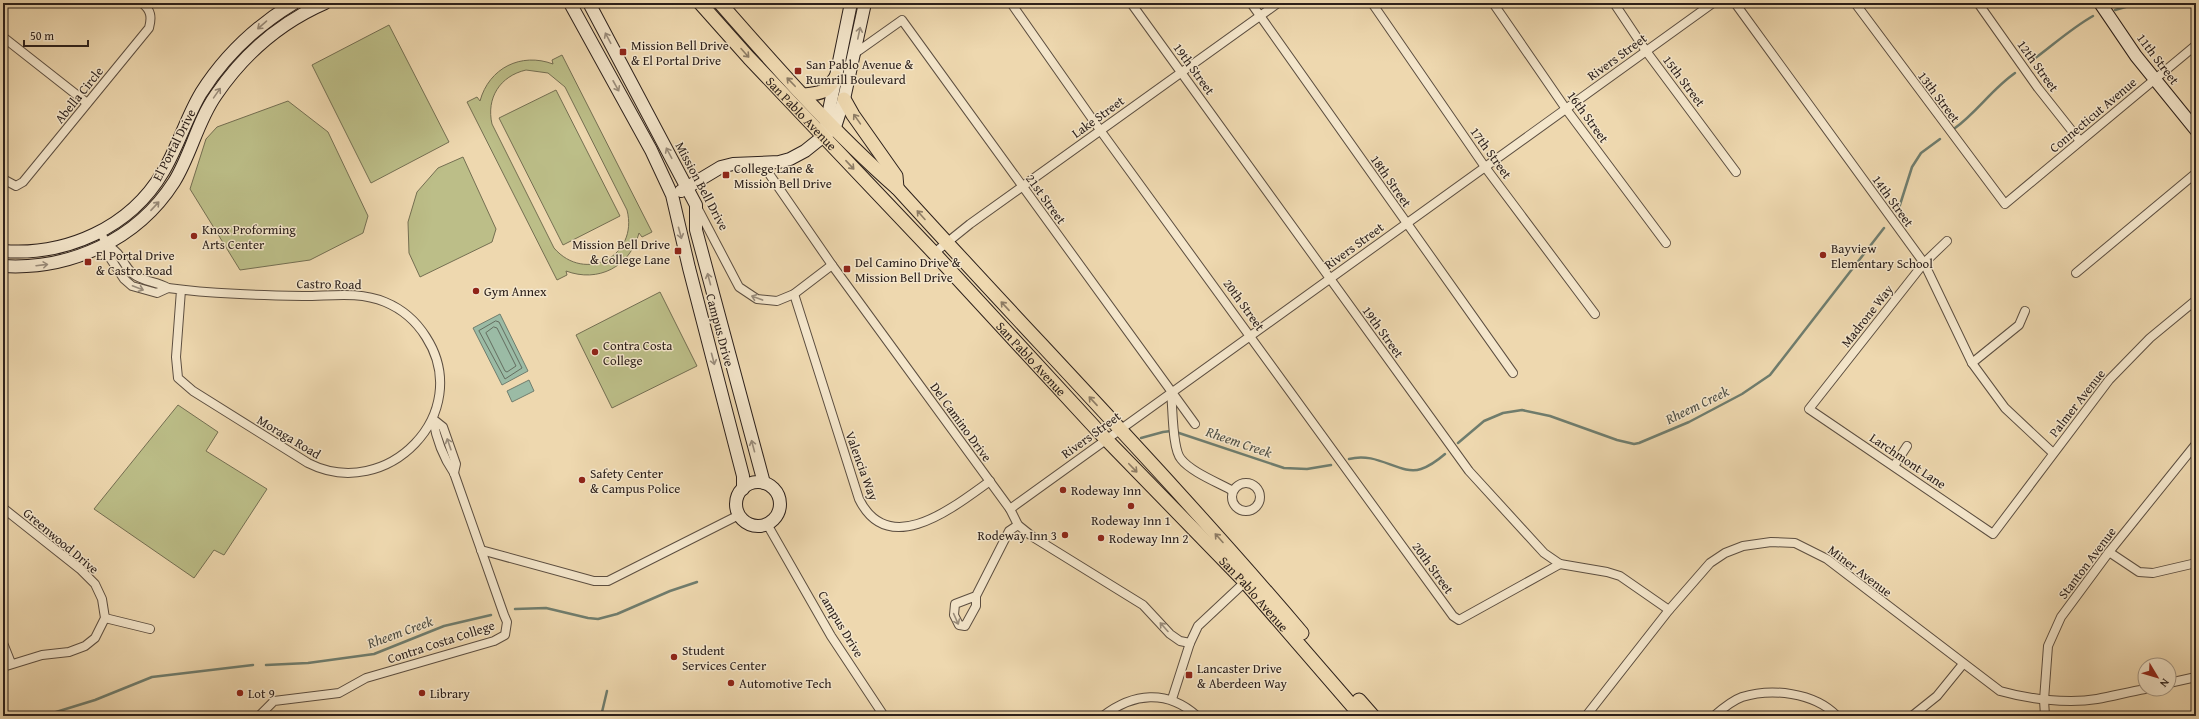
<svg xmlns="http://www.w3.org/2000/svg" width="2199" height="719" viewBox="0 0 2199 719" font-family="'Gentium Book Plus',serif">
	<rect width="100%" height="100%" fill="#eed8af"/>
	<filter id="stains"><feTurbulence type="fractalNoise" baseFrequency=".005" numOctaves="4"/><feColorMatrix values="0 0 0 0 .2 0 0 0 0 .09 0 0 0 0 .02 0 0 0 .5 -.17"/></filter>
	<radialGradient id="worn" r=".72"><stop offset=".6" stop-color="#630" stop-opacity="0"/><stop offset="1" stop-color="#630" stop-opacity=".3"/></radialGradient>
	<!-- green -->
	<g fill="#bcbe88" stroke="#746f52" fill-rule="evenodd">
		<path d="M 389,25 L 449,142 L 371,183 L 312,65 Z"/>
		<path d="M 562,55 L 652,232 L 642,237 L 639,233 C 630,267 598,283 566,271 L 567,275 L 557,280 L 467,102 L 477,97 L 480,101 C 489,68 521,52 553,64 L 552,60 ZM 526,70 L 548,73 L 565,87 L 627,210 C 639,256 585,284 554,248 L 492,124 C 486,98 500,76 526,70 Z"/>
		<path d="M 556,90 L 620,216 L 563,245 L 499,118 Z"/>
		<path d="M 288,101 L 328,132 L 368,216 L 363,233 L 310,260 L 240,270 L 190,189 L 206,139 L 217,127 Z"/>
		<path d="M 463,157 L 496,229 L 492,242 L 420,277 L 409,253 L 408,222 L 417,192 L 438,168 Z"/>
		<path d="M 660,292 L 697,366 L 612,408 L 576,335 Z"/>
		<path d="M 178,405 L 218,432 L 206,451 L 267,489 L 224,555 L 214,550 L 194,578 L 94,509 Z"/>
	</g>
	<!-- water -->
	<g fill="#9bbba5" stroke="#6f7d6e">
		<path d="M 500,314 L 528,371 L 502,385 L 473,328 Z"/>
		<path d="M 529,380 L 534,391 L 512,402 L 507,391 Z"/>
	</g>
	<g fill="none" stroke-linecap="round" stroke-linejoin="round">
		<!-- shore -->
		<g stroke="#646e60" stroke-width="1">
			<path d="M 496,321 L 499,322 L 522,368 L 505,379 L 479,331 Z"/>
			<path d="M 494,327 L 497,328 L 516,366 L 507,372 L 505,371 L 486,333 Z"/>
		</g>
		<!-- stream -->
		<g stroke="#6f7d6e" stroke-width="2.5">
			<path d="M 2115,10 L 2139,3"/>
			<path d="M 2030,62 C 2051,47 2070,29 2093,16"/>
			<path d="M 1955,128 C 1977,112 1992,89 2015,73"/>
			<path d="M 1898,211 L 1912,167 L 1921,153 L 1940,139"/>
			<path d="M 1176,432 L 1284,468 L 1307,469 L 1331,465"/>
			<path d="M 1141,438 L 1163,432 L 1171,431"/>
			<path d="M 1458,443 L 1484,421 L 1503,413 L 1522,410 L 1550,416 L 1617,440 L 1634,444 L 1639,443 L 1689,422 L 1742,394 L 1770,375 L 1884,228"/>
			<path d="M 1349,459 C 1378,451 1400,476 1421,469 C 1430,466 1438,460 1445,454"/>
			<path d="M 515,609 L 546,608 L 588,618 L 598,619 L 617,614 L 670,591 L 697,582"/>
			<path d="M 266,665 L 308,663 L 374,654 L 444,626 L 491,615"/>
			<path d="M 43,716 L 95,700 L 152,677 L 253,665"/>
			<path d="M 604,716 L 602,712 L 607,691"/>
		</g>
		<!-- street casing -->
		<g stroke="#5c4e40" stroke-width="10">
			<g id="street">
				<path d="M 1011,3 L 1100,130 L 1453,616 L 1459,620 L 1560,564"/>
				<path d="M 1131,3 L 1469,471 L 1544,553 L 1560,564 L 1607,572 L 1620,576 L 1669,610"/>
				<path d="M 1251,3 L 1513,373"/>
				<path d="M 1372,3 L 1485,167 L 1595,314"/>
				<path d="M 1493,3 L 1566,109 L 1666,243"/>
				<path d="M 1614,3 L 1646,51 L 1736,172"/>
				<path d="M 1735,3 L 1924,263 L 1972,363 L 2005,408 L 2053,453"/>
				<path d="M 1855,3 L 2005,204 L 2196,45"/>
				<path d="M 1978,3 L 2038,88 L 2080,141"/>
				<path d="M 3,37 L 87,103"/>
				<path d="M 854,54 L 902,20 L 1195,424"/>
				<path d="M 761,162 L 832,265 L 1010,509 L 1018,525 L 1033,537 L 1143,605 L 1170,634 L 1180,641 L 1190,643"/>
				<path d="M 3,179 L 16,186 L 23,182 L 149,28 C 152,17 151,10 142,3"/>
				<path d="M 697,207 L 739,287 L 757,299 L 777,301 L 794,294 L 832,265"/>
				<path d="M 100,232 L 109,247 L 108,255 L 124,279 L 132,286 L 157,293 L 168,288"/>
				<path d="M 1947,241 L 1924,263 L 1809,409 L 1993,534 L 2109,380 L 2150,338 L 2196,300"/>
				<path d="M 109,247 C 121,252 123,265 132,273 C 142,282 156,281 168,288 C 212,294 259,295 304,296 C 331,296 359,291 385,302 C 402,309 416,321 426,337 C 475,413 387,503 308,463 L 193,391 L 178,378 L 176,357 L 181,290"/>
				<path d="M 934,253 L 970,224 L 1278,3"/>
				<path d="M 2076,273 L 2196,173"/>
				<path d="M 794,294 L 859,499 C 889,560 955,506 990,481"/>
				<path d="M 1972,363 L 2019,325 L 2025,311"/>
				<path d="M 1171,393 C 1173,408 1172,449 1181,459 C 1191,472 1219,483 1233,491"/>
				<path d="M 433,419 L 443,427 L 456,464 L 454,473"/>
				<path d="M 1894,466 L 1907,446"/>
				<circle cx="1246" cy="497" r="14"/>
				<path d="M 3,508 L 80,569 L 95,584 L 102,599 L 105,618 L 95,638 L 85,646 L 69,652 L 42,655 L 3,667"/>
				<path d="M 1010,509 L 1713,3"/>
				<path d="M 767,524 L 831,636 L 884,716"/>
				<path d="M 481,550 L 594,581 L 608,581 L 739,515"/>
				<path d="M 2109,552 L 2139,572 L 2153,573 L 2196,563"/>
				<path d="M 976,596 L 976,606 L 965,626 L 959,625 L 954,615 L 955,604 L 976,596 L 1009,531 L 1018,525"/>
				<path d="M 105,618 L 150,629"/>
				<path d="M 3,643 L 11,663"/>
				<path d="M 2169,683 L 2196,677"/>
				<path d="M 1172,699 L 1190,643 L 1198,626 L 1245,582"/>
				<path d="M 259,716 L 274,701 L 339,693 L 366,678 L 494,641 L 505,635 L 507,622 L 504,615 L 454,473 C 443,457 436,438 433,419"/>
				<path d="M 1103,716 C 1133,693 1167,689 1197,716"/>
				<path d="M 1586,716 L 1669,610 L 1710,563 L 1725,553 L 1743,546 L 1771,542 L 1795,543 L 1827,559 L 2000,691 C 2028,699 2068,704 2097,699 C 2113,696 2129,692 2145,689"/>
				<path d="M 1714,716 C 1722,709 1731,701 1742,697 C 1771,688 1814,692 1837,716"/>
				<path d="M 1912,716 L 1937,696 L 1963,664"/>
				<path d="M 2045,716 L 2044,700 L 2048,646 L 2061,617 L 2109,552 L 2196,444"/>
			</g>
		</g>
		<!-- secondary casing -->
		<g stroke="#2c201b" stroke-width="14">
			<g id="secondary">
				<path d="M 570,3 L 651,150 L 672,195 L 689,268 L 743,476 L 743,489"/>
				<path d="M 589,3 L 696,205 L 696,230 L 764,483"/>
				<path d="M 2100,3 L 2136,56 L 2196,130"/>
				<path d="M 825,130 L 851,3"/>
				<path d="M 681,191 L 721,167 L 733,164 L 779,162 L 790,159 L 805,151 L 835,127 L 844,99 L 865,3"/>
				<path d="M 3,251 C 66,256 130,228 163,172 C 178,147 186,118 201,93 C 225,55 256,26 294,3"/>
				<path d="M 3,266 C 70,270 137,240 174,182 C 191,155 197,122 216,95 C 244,54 279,23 325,3"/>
				<circle cx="758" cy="504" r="22"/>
			</g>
		</g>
		<!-- primary casing -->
		<g stroke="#2c201b" stroke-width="15">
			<g id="primary">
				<path id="s1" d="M 700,3 L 749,58 L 934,253 L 1100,433 L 1245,582 L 1361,716"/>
				<path d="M 720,3 C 776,67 833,132 897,188 C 1032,337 1172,480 1302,633"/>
				<path d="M 804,95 C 823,93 825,93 836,77"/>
				<path d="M 844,99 L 853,115 L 896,176 L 897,188"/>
				<path d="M 1359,700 L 1373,716"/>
			</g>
		</g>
		<!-- street -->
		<use href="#street" stroke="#f4e6cb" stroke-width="8"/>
		<!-- secondary -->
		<use href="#secondary" stroke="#f4e6cb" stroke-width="12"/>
		<!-- primary -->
		<use href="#primary" stroke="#eed8af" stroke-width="13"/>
	</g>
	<!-- one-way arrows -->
	<defs><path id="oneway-shaft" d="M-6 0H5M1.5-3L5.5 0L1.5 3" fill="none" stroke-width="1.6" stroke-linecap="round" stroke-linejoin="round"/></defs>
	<g stroke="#9a8d7c">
		<use href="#oneway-shaft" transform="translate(262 25) rotate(139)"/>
		<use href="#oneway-shaft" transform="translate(859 33) rotate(-78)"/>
		<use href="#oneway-shaft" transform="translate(608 38) rotate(-118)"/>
		<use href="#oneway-shaft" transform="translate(616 86) rotate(61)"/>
		<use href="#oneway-shaft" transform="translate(217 93) rotate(-55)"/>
		<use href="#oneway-shaft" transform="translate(669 153) rotate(-118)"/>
		<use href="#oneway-shaft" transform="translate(155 206) rotate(-47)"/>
		<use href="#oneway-shaft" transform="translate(680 233) rotate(75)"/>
		<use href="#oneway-shaft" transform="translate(42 265) rotate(-7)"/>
		<use href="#oneway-shaft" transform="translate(709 279) rotate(-105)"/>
		<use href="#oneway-shaft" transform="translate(138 288) rotate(21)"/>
		<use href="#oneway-shaft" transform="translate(757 298) rotate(-160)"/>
		<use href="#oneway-shaft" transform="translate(713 359) rotate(75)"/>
		<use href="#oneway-shaft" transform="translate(449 444) rotate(-109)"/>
		<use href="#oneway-shaft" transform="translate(753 446) rotate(-105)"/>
		<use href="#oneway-shaft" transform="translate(956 619) rotate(66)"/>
		<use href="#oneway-shaft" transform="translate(1164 627) rotate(-132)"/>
	</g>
	<g stroke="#8d7c65">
		<use href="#oneway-shaft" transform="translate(745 53) rotate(48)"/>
		<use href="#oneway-shaft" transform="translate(791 82) rotate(-134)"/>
		<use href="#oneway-shaft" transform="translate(857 119) rotate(-125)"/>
		<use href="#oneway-shaft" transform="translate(850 165) rotate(47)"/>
		<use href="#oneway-shaft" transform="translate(921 215) rotate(-132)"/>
		<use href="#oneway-shaft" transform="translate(1005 306) rotate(-133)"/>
		<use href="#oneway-shaft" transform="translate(1093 401) rotate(-133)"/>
		<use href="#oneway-shaft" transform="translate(1133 468) rotate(46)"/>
		<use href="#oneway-shaft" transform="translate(1219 538) rotate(-132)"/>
	</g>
	<!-- markers -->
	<g fill="#8f2418" stroke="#f4e6cb" stroke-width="1.5">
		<rect x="619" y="48" width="8" height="8" rx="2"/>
		<rect x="794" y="67" width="8" height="8" rx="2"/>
		<rect x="722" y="171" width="8" height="8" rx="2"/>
		<circle cx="194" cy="236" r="4"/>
		<rect x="674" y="247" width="8" height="8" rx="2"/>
		<circle cx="1823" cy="255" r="4"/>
		<rect x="84" y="258" width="8" height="8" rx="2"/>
		<rect x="843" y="265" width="8" height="8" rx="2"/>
		<circle cx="476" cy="291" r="4"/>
		<circle cx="595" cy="352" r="4"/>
		<circle cx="582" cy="480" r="4"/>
		<circle cx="1063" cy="490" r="4"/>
		<circle cx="1131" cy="506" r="4"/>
		<circle cx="1065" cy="535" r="4"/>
		<circle cx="1101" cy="538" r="4"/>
		<circle cx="674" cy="657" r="4"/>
		<rect x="1185" y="671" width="8" height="8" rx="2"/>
		<circle cx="731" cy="683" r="4"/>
		<circle cx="240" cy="693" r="4"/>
		<circle cx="422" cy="693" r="4"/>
	</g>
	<g text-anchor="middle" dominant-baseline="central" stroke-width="3" stroke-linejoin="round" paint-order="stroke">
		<!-- poi labels -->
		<g font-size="13" fill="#2c201b" stroke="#f4e6cb" text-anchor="start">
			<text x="631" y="45">Mission Bell Drive<tspan x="631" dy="15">&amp; El Portal Drive</tspan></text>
			<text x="806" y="64">San Pablo Avenue &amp;<tspan x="806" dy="15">Rumrill Boulevard</tspan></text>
			<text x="734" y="168">College Lane &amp;<tspan x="734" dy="15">Mission Bell Drive</tspan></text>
			<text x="202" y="229">Knox Proforming<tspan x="202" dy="15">Arts Center</tspan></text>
			<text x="670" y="244" text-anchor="end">Mission Bell Drive<tspan x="670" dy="15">&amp; College Lane</tspan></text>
			<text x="1831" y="248">Bayview<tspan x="1831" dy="15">Elementary School</tspan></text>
			<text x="96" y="255">El Portal Drive<tspan x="96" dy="15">&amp; Castro Road</tspan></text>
			<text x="855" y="262">Del Camino Drive &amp;<tspan x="855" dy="15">Mission Bell Drive</tspan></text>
			<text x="484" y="291">Gym Annex</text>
			<text x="603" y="345">Contra Costa<tspan x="603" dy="15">College</tspan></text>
			<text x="590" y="473">Safety Center<tspan x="590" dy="15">&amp; Campus Police</tspan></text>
			<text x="1071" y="490">Rodeway Inn</text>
			<text x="1131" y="520" text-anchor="middle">Rodeway Inn 1</text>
			<text x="1057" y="535" text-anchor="end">Rodeway Inn 3</text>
			<text x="1109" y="538">Rodeway Inn 2</text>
			<text x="682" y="650">Student<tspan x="682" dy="15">Services Center</tspan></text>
			<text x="1197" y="668">Lancaster Drive<tspan x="1197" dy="15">&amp; Aberdeen Way</tspan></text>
			<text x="739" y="683">Automotive Tech</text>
			<text x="248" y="693">Lot 9</text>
			<text x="430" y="693">Library</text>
		</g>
		<!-- street labels -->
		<g font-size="13" fill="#2c201b" stroke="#f4e6cb">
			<text transform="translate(1617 57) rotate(-36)">Rivers Street</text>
			<text transform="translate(2158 59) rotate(53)">11th Street</text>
			<text transform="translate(2038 66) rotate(54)">12th Street</text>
			<text transform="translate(1194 69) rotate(54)">19th Street</text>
			<text transform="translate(1684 81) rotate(53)">15th Street</text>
			<text transform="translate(79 95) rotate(-51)">Abella Circle</text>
			<text transform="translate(1939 97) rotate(53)">13th Street</text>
			<text stroke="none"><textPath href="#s1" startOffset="150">San Pablo Avenue</textPath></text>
			<text transform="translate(2093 115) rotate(-40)">Connecticut Avenue</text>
			<text transform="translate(1098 117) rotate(-36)">Lake Street</text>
			<text transform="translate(1588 117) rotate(54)">16th Street</text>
			<text transform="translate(174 145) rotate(-63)">El Portal Drive</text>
			<text transform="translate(1491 153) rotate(54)">17th Street</text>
			<text transform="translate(1391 181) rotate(55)">18th Street</text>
			<text transform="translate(702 186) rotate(62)">Mission Bell Drive</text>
			<text transform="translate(1046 199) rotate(54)">21st Street</text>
			<text transform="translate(1893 201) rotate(54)">14th Street</text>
			<text transform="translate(1354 246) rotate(-36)">Rivers Street</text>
			<text transform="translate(329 284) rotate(1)">Castro Road</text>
			<text transform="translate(1244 305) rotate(54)">20th Street</text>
			<text transform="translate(1867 316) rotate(-52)">Madrone Way</text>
			<text transform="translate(720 330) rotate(75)">Campus Drive</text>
			<text transform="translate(1383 332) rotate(54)">19th Street</text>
			<text stroke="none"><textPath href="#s1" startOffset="486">San Pablo Avenue</textPath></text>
			<text transform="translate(2077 403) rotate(-52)">Palmer Avenue</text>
			<text transform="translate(961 422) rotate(54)">Del Camino Drive</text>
			<text transform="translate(1091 435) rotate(-36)">Rivers Street</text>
			<text transform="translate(289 437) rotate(31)">Moraga Road</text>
			<text transform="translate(1908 461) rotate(34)">Larchmont Lane</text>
			<text transform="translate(862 466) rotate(70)">Valencia Way</text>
			<text transform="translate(61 541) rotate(40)">Greenwood Drive</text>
			<text transform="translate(2087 563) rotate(-53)">Stanton Avenue</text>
			<text transform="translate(1433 568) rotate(54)">20th Street</text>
			<text transform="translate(1860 571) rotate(37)">Miner Avenue</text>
			<text stroke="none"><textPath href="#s1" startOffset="810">San Pablo Avenue</textPath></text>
			<text transform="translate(841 624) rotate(59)">Campus Drive</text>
			<text transform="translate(441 642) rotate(-18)">Contra Costa College</text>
		</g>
		<!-- water labels -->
		<g font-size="14" font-style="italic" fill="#4d4e44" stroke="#f4e6cb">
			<text transform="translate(1697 405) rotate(-26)">Rheem Creek</text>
			<text transform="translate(1239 442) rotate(19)">Rheem Creek</text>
			<text transform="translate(400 632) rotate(-20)">Rheem Creek</text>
		</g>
	</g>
	<!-- margin -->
	<rect width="2199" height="719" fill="none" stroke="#eed8af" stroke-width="16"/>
	<rect x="4" y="4" width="2191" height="711" fill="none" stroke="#2c201b" stroke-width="2"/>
	<rect x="8" y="8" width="2183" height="703" fill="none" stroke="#2c201b"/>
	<!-- north arrow -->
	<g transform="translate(2157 677) rotate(128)"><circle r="19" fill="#f4e6cb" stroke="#a49785"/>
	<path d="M0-3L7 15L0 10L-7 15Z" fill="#8f2418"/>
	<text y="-6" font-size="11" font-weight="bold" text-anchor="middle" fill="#2c201b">N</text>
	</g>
	<!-- scale -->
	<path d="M24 40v6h64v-6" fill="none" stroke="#2c201b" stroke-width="2"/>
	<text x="30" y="40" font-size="12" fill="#2c201b" stroke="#f4e6cb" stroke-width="3" paint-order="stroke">50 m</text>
	<rect width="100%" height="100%" filter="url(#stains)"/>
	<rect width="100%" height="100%" fill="url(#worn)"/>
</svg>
